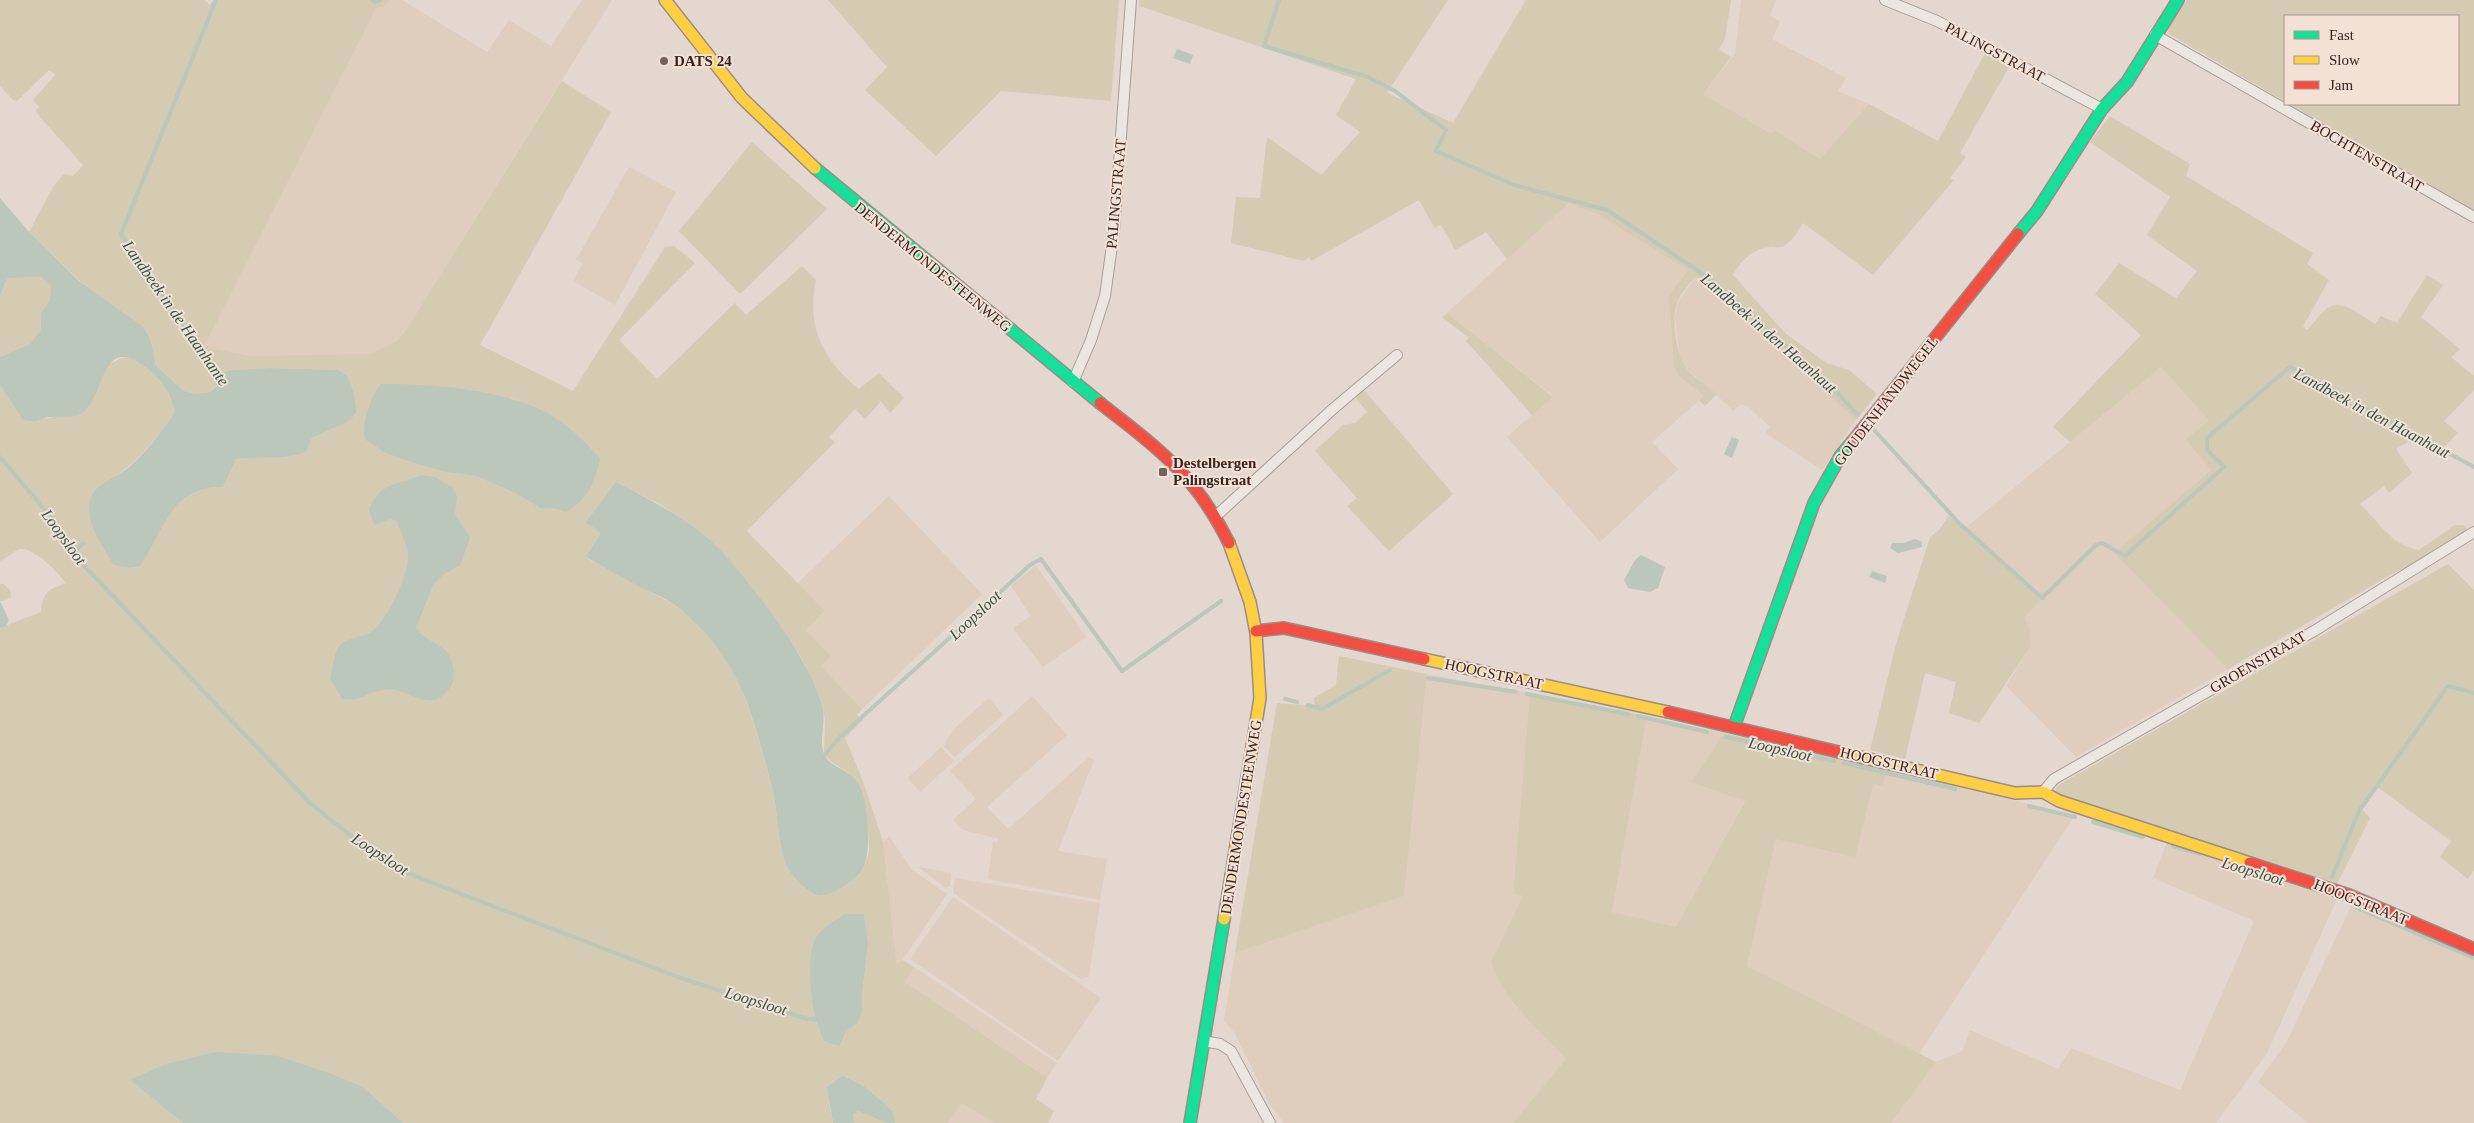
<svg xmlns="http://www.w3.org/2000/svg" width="2474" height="1123" viewBox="0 0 2474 1123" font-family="'Times New Roman',serif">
	<rect width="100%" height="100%" fill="#e3d7cf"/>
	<!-- farmland -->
	<g fill="#dfcdbe">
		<path d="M 390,0 L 402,0 L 487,52 L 509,20 L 551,46 L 582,0 L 612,0 L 404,333 L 397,341 L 370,354 L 344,355 L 252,356 L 209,348 L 205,345 L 376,7 L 384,6 Z"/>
		<path d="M 1741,0 L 1776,0 L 1770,15 L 1780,22 L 1772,39 L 1846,78 L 1838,91 L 1869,104 L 1820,159 L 1776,131 L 1770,133 L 1703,94 L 1735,54 Z"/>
		<path d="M 629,167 L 676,192 L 615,305 L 573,281 L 583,263 L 576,260 Z"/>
		<path d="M 1569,203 L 1598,213 L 1688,270 L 1669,295 L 1674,366 L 1678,375 L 1704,396 L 1652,442 L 1678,469 L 1600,542 L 1507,437 L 1553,396 L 1447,313 Z"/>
		<path d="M 1696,276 L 1710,286 L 1856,420 L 1822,470 L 1765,433 L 1770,427 L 1749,407 L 1740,404 L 1734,411 L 1688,370 L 1680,357 L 1675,317 L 1678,302 Z"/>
		<path d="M 2161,367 L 2209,421 L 2211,470 L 2114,553 L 2228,669 L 2076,757 L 2006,686 L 2030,647 L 2031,630 L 2024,618 L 2041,600 L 1963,530 Z"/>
		<path d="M 889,496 L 982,594 L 862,709 L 821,666 L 831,656 L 806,630 L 825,611 L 798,583 Z"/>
		<path d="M 1036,565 L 1086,637 L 1043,667 L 1013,628 L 1031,616 L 1011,586 Z"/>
		<path d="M 1427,674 L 1530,693 L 1513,894 L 1523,896 L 1491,962 L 1513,1003 L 1566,1059 L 1513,1123 L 1284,1123 L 1270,1105 L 1234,1032 L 1224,1021 L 1235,953 L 1404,896 Z"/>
		<path d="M 1032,696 L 1067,735 L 987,807 L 1008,829 L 1089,757 L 1094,760 L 1058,851 L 1107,859 L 1100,900 L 988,879 L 993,841 L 996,842 L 999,839 L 963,830 L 953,820 L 976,799 L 950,771 Z"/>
		<path d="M 989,698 L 1003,715 L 955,757 L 944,747 L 947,739 L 954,729 Z"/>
		<path d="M 1647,716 L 1724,733 L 1691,782 L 1745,800 L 1676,927 L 1612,912 Z"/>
		<path d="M 941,747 L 954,761 L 920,792 L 908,778 Z"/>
		<path d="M 1886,770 L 2075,815 L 1919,1054 L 1747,966 L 1776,839 L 1874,784 L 1883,786 Z"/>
		<path d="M 889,836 L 912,870 L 947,894 L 897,968 L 883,842 Z"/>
		<path d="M 2167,842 L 2337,899 L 2267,1053 L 2216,1123 L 1891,1123 L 1936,1062 L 1962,1051 L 1970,1030 L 2058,1069 L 2071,1048 L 2180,1090 L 2254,921 L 2153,878 Z"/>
		<path d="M 918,867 L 951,873 L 950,886 L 946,888 Z"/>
		<path d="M 955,878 L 1100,903 L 1089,977 L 1081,979 L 953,893 Z"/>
		<path d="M 953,897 L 1101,998 L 1058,1061 L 910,959 Z"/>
		<path d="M 2351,906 L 2360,906 L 2474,959 L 2474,1123 L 2308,1123 L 2258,1082 L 2286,1043 Z"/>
		<path d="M 914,967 L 1057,1063 L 1047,1078 L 905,982 Z"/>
		<path d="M 962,1103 L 994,1123 L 948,1123 Z"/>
	</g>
	<!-- green -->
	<g fill="#d5cab2" fill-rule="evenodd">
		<path d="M 0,0 L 204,0 L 210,5 L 213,0 L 390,0 L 384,6 L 376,8 L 205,345 L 209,348 L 252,356 L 370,354 L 397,341 L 404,333 L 562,81 L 611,112 L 480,345 L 573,391 L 665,247 L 674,246 L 695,263 L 619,340 L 657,379 L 735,303 L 746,315 L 802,266 L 816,280 C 806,327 823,360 859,389 L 879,373 L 904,398 L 890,413 L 881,401 L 865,419 L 855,409 L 829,437 L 835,442 L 747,531 L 825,611 L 806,630 L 831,656 L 821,666 L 862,709 L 857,715 L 863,720 L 845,738 L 863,781 L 883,842 L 897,967 L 902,960 L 914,967 L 905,982 L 1047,1078 L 1036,1099 L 1054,1111 L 1048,1123 L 994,1123 L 962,1103 L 948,1123 L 895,1123 L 893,1111 L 865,1087 L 829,1103 L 833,1123 L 403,1123 L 363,1087 L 278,1056 L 131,1081 L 183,1123 L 0,1123 L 0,628 L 41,612 C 43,591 48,590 66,583 C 59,573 34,547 20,549 C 14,551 6,558 0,561 L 0,385 L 22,419 L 38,421 L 56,416 L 101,375 L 109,364 L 122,358 L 134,358 L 156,375 L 173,397 L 175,412 C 149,449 133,466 95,491 L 92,524 L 102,547 L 114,565 L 129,568 L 140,566 C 165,531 170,486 223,487 L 236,459 L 266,455 L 285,456 L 308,448 L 312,438 L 349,421 L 338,370 L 271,368 L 232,370 L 210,392 L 196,394 L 184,391 L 156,366 L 151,341 L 80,281 L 29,232 L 53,187 L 64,174 L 73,176 L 83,165 L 39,116 L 36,110 L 39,107 L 33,100 L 55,75 L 49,70 L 17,101 L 13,100 L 0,86 ZM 512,398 L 553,416 L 553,508 L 542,509 L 515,493 L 476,476 L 446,472 L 384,452 ZM 616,482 L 660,504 L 688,523 L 731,562 L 801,657 L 822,702 L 825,720 L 824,754 C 834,767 852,771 859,783 C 864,793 866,810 866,821 C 867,831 871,846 868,856 C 862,877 843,889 824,895 L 778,823 L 773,791 L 753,721 L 741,687 L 723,653 L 697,623 L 671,603 L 586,558 L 601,533 ZM 864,914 L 868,944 L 862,994 L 862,1013 L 858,1022 L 846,1031 L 820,1024 C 809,1003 810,983 811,960 Z"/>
		<path d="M 828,0 L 1119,0 L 1111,101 L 1001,91 L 936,156 L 865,90 L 887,67 Z"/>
		<path d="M 1139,0 L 1448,0 L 1387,93 L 1453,123 L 1526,0 L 1731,0 L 1725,39 L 1719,49 L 1731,57 L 1703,94 L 1770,133 L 1776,131 L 1820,159 L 1869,104 L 1938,141 L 1985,53 L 2009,67 L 1960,153 L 1966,157 L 1950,178 L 1954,180 L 1873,275 L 1803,223 C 1798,231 1794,239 1785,245 C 1781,248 1775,247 1770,247 C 1752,249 1741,261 1733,275 L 1785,333 L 1826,363 L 1849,370 L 1877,394 L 1856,420 L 1710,286 L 1696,276 C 1690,283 1681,293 1678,301 C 1670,320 1676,353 1687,369 C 1695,380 1709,384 1716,395 L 1705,406 L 1699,400 L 1704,396 L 1678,375 L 1674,366 L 1669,295 L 1688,270 L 1598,214 L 1569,203 L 1507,259 L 1486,232 L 1455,250 L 1441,225 L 1434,227 L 1419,200 L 1311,261 L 1309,257 L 1304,261 L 1231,243 L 1236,197 L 1260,198 L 1267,137 L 1321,175 L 1360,132 L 1336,115 L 1356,79 L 1139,6 Z"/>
		<path d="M 2187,0 L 2474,0 L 2474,211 L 2289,104 L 2458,104 L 2458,16 L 2285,16 L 2285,102 L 2168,33 L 2169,26 Z"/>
		<path d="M 2110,116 L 2190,164 L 2186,176 L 2313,253 L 2307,264 L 2329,280 L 2303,326 L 2307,330 C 2314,323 2322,310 2330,307 C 2345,300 2363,317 2375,324 L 2381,316 L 2397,323 L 2427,275 L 2443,285 L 2421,317 L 2460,349 L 2451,357 L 2474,376 L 2474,390 L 2444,421 L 2458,433 L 2440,451 L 2414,438 L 2396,449 L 2412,473 L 2389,493 L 2384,486 L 2360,504 C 2379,522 2392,546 2419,550 L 2455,525 L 2464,525 L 2468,530 L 2404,569 L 2397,571 L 2228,669 L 2114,553 L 2211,470 L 2186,439 L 2209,421 L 2161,367 L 2070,442 L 2053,427 L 2141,335 L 2095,294 L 2119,263 L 2176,298 L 2197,271 L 2147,235 L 2170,197 L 2090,142 Z"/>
		<path d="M 752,142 L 827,209 L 740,294 L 679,231 Z"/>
		<path d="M 41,277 L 51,286 L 50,300 L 41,313 L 41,330 L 30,344 L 0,357 L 0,296 L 7,278 Z"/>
		<path d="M 1447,313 L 1553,397 L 1532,415 L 1466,341 L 1469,338 L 1442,317 Z"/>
		<path d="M 1364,390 L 1453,494 L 1389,551 L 1347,506 L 1357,498 L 1315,451 L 1343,425 L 1355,423 L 1367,412 L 1355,397 Z"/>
		<path d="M 1949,516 L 2041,600 L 2024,618 L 2031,630 L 2030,647 L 1979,723 L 1949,713 L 1956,682 L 1925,673 L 1905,759 L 1870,750 L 1896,644 L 1930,537 L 1939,530 Z"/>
		<path d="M 2448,564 L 2474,590 L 2474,870 L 2468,879 L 2440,857 L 2451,841 L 2376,786 L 2360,807 L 2370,818 L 2337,884 L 2055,794 L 2057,786 Z"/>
		<path d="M 0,584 L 4,584 L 10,591 L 11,597 L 4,601 L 0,601 Z"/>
		<path d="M 1339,656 L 1427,674 L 1404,896 L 1235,953 L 1277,703 L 1315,706 L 1314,698 L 1336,685 Z"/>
		<path d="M 1530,693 L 1647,716 L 1612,912 L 1676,927 L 1745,801 L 1691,782 L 1724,733 L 1886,770 L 1883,786 L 1873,784 L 1855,857 L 1776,839 L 1747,966 L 1936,1062 L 1891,1123 L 1513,1123 L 1566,1059 C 1539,1029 1504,1002 1491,962 L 1523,896 L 1513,894 Z"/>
		<path d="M 858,1111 L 886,1123 L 854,1123 L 853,1115 Z"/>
	</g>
	<!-- water -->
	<g fill="#bac7ba">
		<path d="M 1177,49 L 1193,55 L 1190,64 L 1173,58 Z"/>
		<path d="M 0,198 L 29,232 L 79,281 L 143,327 L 151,341 L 156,366 L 184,391 L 196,394 L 210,392 L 219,384 L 217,375 L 232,370 L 271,368 L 338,370 L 348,377 L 354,394 L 356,413 L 349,421 L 312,438 C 310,443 309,449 304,452 C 288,460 255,456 236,459 L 223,487 C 170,486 165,531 140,566 L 129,568 L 114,565 C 102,547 79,514 94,492 C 101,482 119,476 128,468 C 147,452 161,432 175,412 C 172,394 162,380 147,368 C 99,331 106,397 82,413 C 73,419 59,415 48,417 C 44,418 41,421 37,421 C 33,422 27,420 22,419 L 0,385 L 0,357 L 30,344 L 41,330 L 41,313 L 50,300 L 51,286 L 41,277 L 7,278 L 0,296 Z"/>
		<path d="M 380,384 C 431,383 511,390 554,417 C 572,428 585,443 600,458 C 595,483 589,498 566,512 L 553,508 L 542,509 L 515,493 L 476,476 L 446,472 L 405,460 L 384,452 L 365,439 C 361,421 371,399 380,384 Z"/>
		<path d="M 1732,437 L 1739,440 L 1732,458 L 1724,454 Z"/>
		<path d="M 422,475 L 435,477 L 453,488 L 457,497 L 455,514 L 470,538 L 460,565 L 444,574 L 433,585 L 416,628 C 424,641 443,643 450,657 C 454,666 456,677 451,686 C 429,719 408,684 382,690 C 365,693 363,701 342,699 L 330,678 C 333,668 334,652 340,645 C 349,636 364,639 374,630 C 389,616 410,574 408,554 C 407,544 400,531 397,521 L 391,519 L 374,525 L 369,509 C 381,482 397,485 422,475 Z"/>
		<path d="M 616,482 C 659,504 702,526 733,564 C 766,605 803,651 821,701 C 828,719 818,740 824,754 C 830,768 849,769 858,782 C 868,797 872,853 863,868 C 858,877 849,883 841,888 C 835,892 825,896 818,895 C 807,892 790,875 786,864 C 778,841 778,815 773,791 C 767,768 760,743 753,720 C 739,673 713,633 673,604 C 664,597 652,593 642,588 C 623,578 604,568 586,557 L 601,533 L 586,522 Z"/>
		<path d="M 1915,539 L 1922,542 L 1922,547 L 1898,553 L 1890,548 L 1892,543 L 1904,543 Z"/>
		<path d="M 1641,555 L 1665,567 L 1658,588 L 1650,592 L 1628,588 L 1624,580 L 1635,560 Z"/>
		<path d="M 1872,571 L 1887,576 L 1885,583 L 1869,577 Z"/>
		<path d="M 0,601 L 9,620 L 6,626 L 0,628 Z"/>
		<path d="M 846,914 L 864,914 L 868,944 L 862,994 L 862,1013 L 858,1022 L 846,1031 L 839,1046 L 824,1041 C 821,1031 816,1021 814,1011 C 810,994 806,949 818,935 C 826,925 835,920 846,914 Z"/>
		<path d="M 216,1052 L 278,1056 L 329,1073 L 363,1087 L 403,1123 L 183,1123 L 130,1080 L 166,1064 Z"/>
		<path d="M 843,1076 L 865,1087 L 893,1111 L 895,1123 L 886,1123 L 858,1111 L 853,1115 L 854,1123 L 833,1123 L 827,1087 Z"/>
	</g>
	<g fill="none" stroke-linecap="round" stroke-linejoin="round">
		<!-- stream -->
		<g stroke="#bac7ba" stroke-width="4">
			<path d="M 216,0 L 121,234 L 220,378"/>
			<path d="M 372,0 L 375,2 L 380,0"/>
			<path d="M 1279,0 L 1264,46 L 1368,77 L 1395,91 L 1446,130 L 1436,151 L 1514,185 L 1607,210 L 1713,281 L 1830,385 L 1858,415"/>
			<path d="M 1875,431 L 1959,523 L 2042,598 L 2096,545 L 2102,543 L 2125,556 L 2224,467 L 2207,450 L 2207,438 L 2290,367 L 2474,467"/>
			<path d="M 0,457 L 65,534 L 72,553 L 309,802 L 352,837 L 404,872 L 678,977 L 807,1019 L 821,1020"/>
			<path d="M 72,553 L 84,543"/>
			<path d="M 1428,678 L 1516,692"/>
			<path d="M 1527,694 L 1628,714"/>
			<path d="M 1285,699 L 1297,702"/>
			<path d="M 1308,705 L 1322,709 L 1390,670"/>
			<path d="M 1638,716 L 1707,732"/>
			<path d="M 1726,737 L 1834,761"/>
			<path d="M 823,757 L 840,737 L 1030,565 L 1041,559 L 1122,671 L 1221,601"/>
			<path d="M 1844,763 L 1955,789"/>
			<path d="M 2029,806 L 2075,817"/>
			<path d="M 2093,822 L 2143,837"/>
			<path d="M 2173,846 L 2200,854"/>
			<path d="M 2332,877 L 2359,811 L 2448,686 L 2474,693"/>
			<path d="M 2357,908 L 2474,958"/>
		</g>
		<!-- street casing -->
		<g stroke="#a99d97" stroke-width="12">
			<g id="street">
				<path d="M 1885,0 L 1937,21 L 2102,109"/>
				<path d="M 2155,35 L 2474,217"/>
				<path d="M 1073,382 L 1091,340 L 1105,296 L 1114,231 L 1131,0"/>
				<path d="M 1216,516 L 1334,408 L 1397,355"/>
				<path d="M 2043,792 L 2054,779 L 2314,631 L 2474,532"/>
				<path d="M 1203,1041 L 1220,1044 L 1231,1051 L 1270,1123"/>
			</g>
		</g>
		<!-- fast casing -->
		<g stroke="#988d88" stroke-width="14">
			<g id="fast">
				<path d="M 815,168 L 1100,403"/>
				<path d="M 2018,234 L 2037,211 L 2102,109 L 2127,82 L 2178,0"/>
				<path d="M 1734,727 L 1814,503 L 1841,455 L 1852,442"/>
				<path d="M 1190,1123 L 1224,919"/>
			</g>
		</g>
		<!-- slow casing -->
		<g stroke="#988d88" stroke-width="14">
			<g id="slow">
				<path d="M 665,0 L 742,98 L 815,168"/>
				<path d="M 1424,659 L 1668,712"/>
				<path d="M 1839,752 L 2015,793 L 2043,792 L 2059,801 L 2250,863"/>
				<path d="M 1224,919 L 1260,698 L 1256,633 L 1250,602 L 1229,543"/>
			</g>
		</g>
		<!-- jam casing -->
		<g stroke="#988d88" stroke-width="14">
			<g id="jam">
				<path d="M 1100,403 C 1125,423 1152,442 1174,465 C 1197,487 1215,515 1229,543"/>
				<path d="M 1852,442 L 2018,234"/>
				<path d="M 1256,631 L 1284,628 L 1424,659"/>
				<path d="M 1668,712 L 1839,752"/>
				<path d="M 2250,863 L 2349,895 L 2474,949"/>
			</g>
		</g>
		<!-- street -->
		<use href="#street" stroke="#ece5e0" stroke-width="10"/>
		<!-- fast -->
		<use href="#fast" stroke="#16e098" stroke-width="11"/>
		<!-- slow -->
		<use href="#slow" stroke="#ffcf43" stroke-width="11"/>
		<!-- jam -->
		<use href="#jam" stroke="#f24e42" stroke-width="11"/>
	</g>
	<!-- markers -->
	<g fill="#73635d" stroke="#f3e1d6" stroke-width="2">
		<circle cx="664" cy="61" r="5"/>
		<rect x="1158" y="467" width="10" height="10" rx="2.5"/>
	</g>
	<g text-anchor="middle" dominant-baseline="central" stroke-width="4" stroke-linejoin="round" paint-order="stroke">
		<!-- street labels -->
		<g font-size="15" fill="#372420" stroke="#f3e1d6">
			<text transform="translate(1995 52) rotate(28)">PALINGSTRAAT</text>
			<text transform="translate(2367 156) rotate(30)">BOCHTENSTRAAT</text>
			<text transform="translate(1116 194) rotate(-85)">PALINGSTRAAT</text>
			<text transform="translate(933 267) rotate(39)">DENDERMONDESTEENWEG</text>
			<text transform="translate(1886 401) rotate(-52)">GOUDENHANDWEGEL</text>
			<text transform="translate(2258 662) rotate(-30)">GROENSTRAAT</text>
			<text transform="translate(1494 674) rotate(12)">HOOGSTRAAT</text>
			<text transform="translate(1889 763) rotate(13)">HOOGSTRAAT</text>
			<text transform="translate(1241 817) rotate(-81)">DENDERMONDESTEENWEG</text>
			<text transform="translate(2361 902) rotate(22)">HOOGSTRAAT</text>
		</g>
		<!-- poi labels -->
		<g font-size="15" font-weight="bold" fill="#372420" stroke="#f3e1d6" text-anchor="start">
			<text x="674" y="61">DATS 24</text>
			<text x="1173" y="463">Destelbergen<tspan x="1173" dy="17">Palingstraat</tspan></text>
		</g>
		<!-- water labels -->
		<g font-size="16" font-style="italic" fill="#315647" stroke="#f3e1d6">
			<text transform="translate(176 313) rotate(55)">Landbeek in de Haanhante</text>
			<text transform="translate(1769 333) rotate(41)">Landbeek in den Haanhaut</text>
			<text transform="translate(2372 413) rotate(28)">Landbeek in den Haanhaut</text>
			<text transform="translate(64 537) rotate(54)">Loopsloot</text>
			<text transform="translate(975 615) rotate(-43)">Loopsloot</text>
			<text transform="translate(1780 749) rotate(13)">Loopsloot</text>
			<text transform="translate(380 854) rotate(33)">Loopsloot</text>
			<text transform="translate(2253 871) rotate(17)">Loopsloot</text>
			<text transform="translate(756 1001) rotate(17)">Loopsloot</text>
		</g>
	</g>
	<!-- legend -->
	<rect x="2284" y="15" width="175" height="90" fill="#f3e1d6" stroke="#a8958d"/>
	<rect x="2294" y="31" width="25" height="8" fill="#16e098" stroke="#a8958d"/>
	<text x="2329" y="40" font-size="15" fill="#372420">Fast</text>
	<rect x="2294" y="56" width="25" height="8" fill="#ffcf43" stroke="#a8958d"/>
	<text x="2329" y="65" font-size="15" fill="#372420">Slow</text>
	<rect x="2294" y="81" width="25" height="8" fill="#f24e42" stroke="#a8958d"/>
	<text x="2329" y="90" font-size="15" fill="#372420">Jam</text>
</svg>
